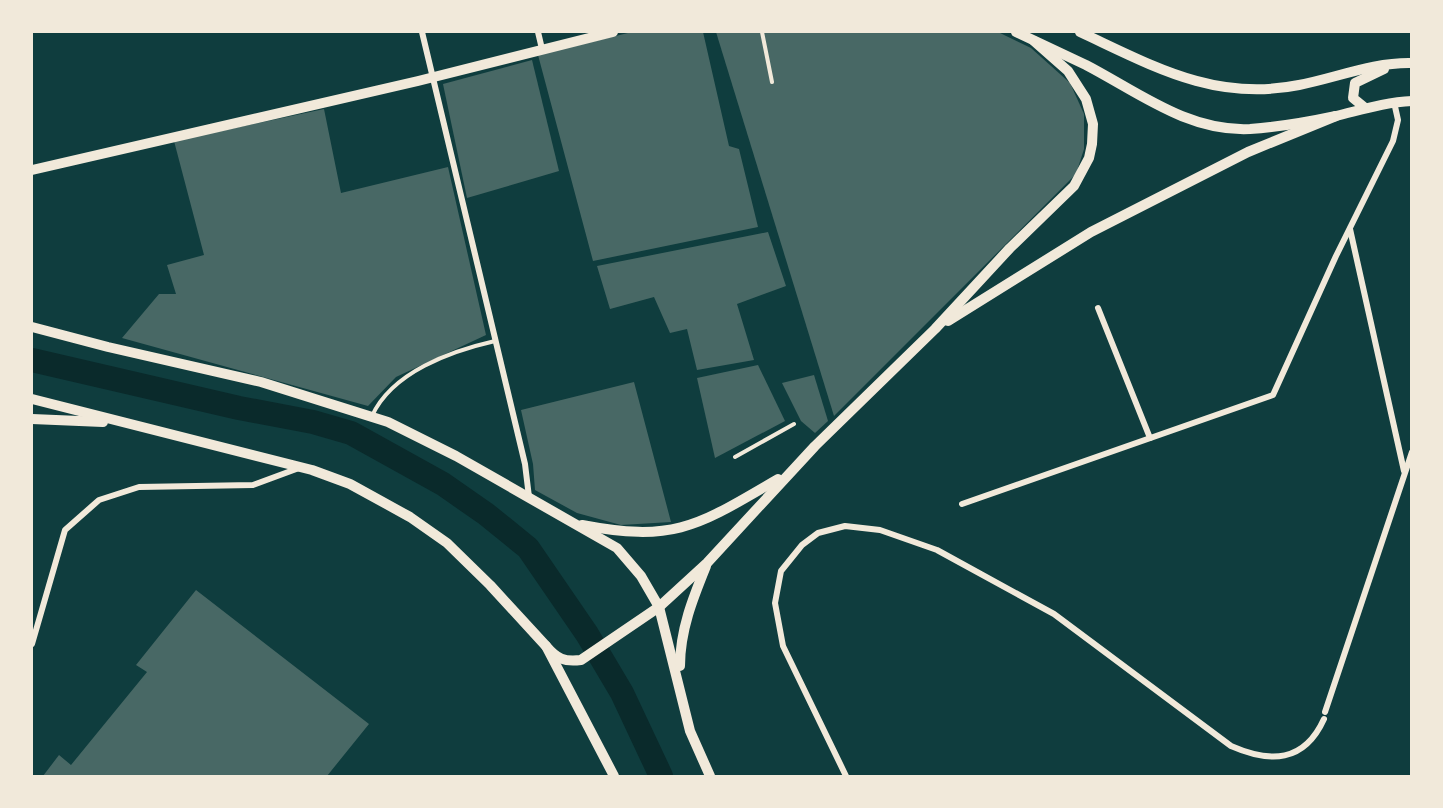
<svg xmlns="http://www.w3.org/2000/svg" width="1443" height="808" viewBox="0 0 1443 808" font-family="Cabin,sans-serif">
	<rect width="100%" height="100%" fill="#0f3d3e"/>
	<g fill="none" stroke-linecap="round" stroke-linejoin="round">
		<!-- river -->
		<path stroke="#0a2a2b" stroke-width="24" d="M 32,360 L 239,408 L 313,422 L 351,433 L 443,484 L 486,514 L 528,548 L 587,634 L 622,693 L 661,776"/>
	</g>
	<!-- building -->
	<g fill="#486865">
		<path d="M 632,32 L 703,32 L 729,146 L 739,149 L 758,227 L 593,261 L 538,55 Z"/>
		<path d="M 716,32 L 998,32 L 1031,48 L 1070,83 L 1084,114 L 1084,149 L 1076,174 L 834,416 Z"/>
		<path d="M 532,60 L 559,171 L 467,198 L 443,84 Z"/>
		<path d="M 324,109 L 341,193 L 448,167 L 486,335 L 396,377 L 368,406 L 122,338 L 159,294 L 176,294 L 167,265 L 204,255 L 174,141 Z"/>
		<path d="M 768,232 L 786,286 L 737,304 L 754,360 L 697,370 L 687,329 L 670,333 L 654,297 L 610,309 L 597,266 Z"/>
		<path d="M 758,365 L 785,421 L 715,458 L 697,378 Z"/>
		<path d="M 814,375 L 828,421 L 815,433 L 801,421 L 782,383 Z"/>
		<path d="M 634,382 L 671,522 L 621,525 L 577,513 L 535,490 L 533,464 L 521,410 Z"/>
		<path d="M 196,590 L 369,724 L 327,776 L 43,776 L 59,755 L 71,765 L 147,672 L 136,665 Z"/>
	</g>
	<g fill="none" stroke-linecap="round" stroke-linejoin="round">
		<!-- service -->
		<g stroke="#f1e9da" stroke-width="4">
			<path d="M 762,32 L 772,82"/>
			<path d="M 372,416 C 392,372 451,351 495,341"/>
			<path d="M 735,457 L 794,424"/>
		</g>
		<!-- minor -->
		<g stroke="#f1e9da" stroke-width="6">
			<path d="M 422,32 L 525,464 L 529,497"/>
			<path d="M 538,32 L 542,49"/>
			<path d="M 1350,229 L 1404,471"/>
			<path d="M 1098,308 L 1150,438"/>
			<path d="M 962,504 L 1273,395 L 1336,256 L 1393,141 L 1398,120 L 1394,102"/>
			<path d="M 32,644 L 65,530 L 99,500 L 139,487 L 253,485 L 299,468"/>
			<path d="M 1325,712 L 1412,452"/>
			<path d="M 846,776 L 783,646 L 775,603 L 781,571 L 802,545 L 818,533 L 845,526 L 880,530 L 937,550 L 1054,614 L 1231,746 C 1270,763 1304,763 1324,719"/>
		</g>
		<!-- primary -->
		<g stroke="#f1e9da" stroke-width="10">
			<path d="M 1016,32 C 1039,43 1063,54 1086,65 C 1138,92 1188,132 1250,129 C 1278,127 1308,122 1336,116 C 1361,110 1385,102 1412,101"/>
			<path d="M 1080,32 C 1153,66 1215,102 1299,85 C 1336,78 1373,62 1412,63"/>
			<path d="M 1364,107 L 1353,98 L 1355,83 L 1384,69"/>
			<path d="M 32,170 L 418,81 L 613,32"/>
			<path d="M 948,321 L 1091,232 L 1248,152 L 1336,116"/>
			<path d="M 32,327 L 108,347 L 261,382 L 388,422 L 456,456 L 617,548 L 641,576 L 659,607 L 690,731 L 710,776"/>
			<path d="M 32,399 L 312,470 L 350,484 L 410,517 L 447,543 L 490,585 L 546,646 L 614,776"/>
			<path d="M 32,419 L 103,422"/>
			<path d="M 582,525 C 676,543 699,525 778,479"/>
			<path d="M 546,646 C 557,659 564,662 581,660 L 659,607 L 707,563 L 815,446 L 935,329 L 1010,248 L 1074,186 L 1089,158 L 1092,144 L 1093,124 L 1086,99 L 1068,71 L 1034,41"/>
			<path d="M 680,666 C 680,630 693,598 706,566"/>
		</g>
	</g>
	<!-- border -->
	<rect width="1443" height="808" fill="none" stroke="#f1e9da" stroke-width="66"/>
</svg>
